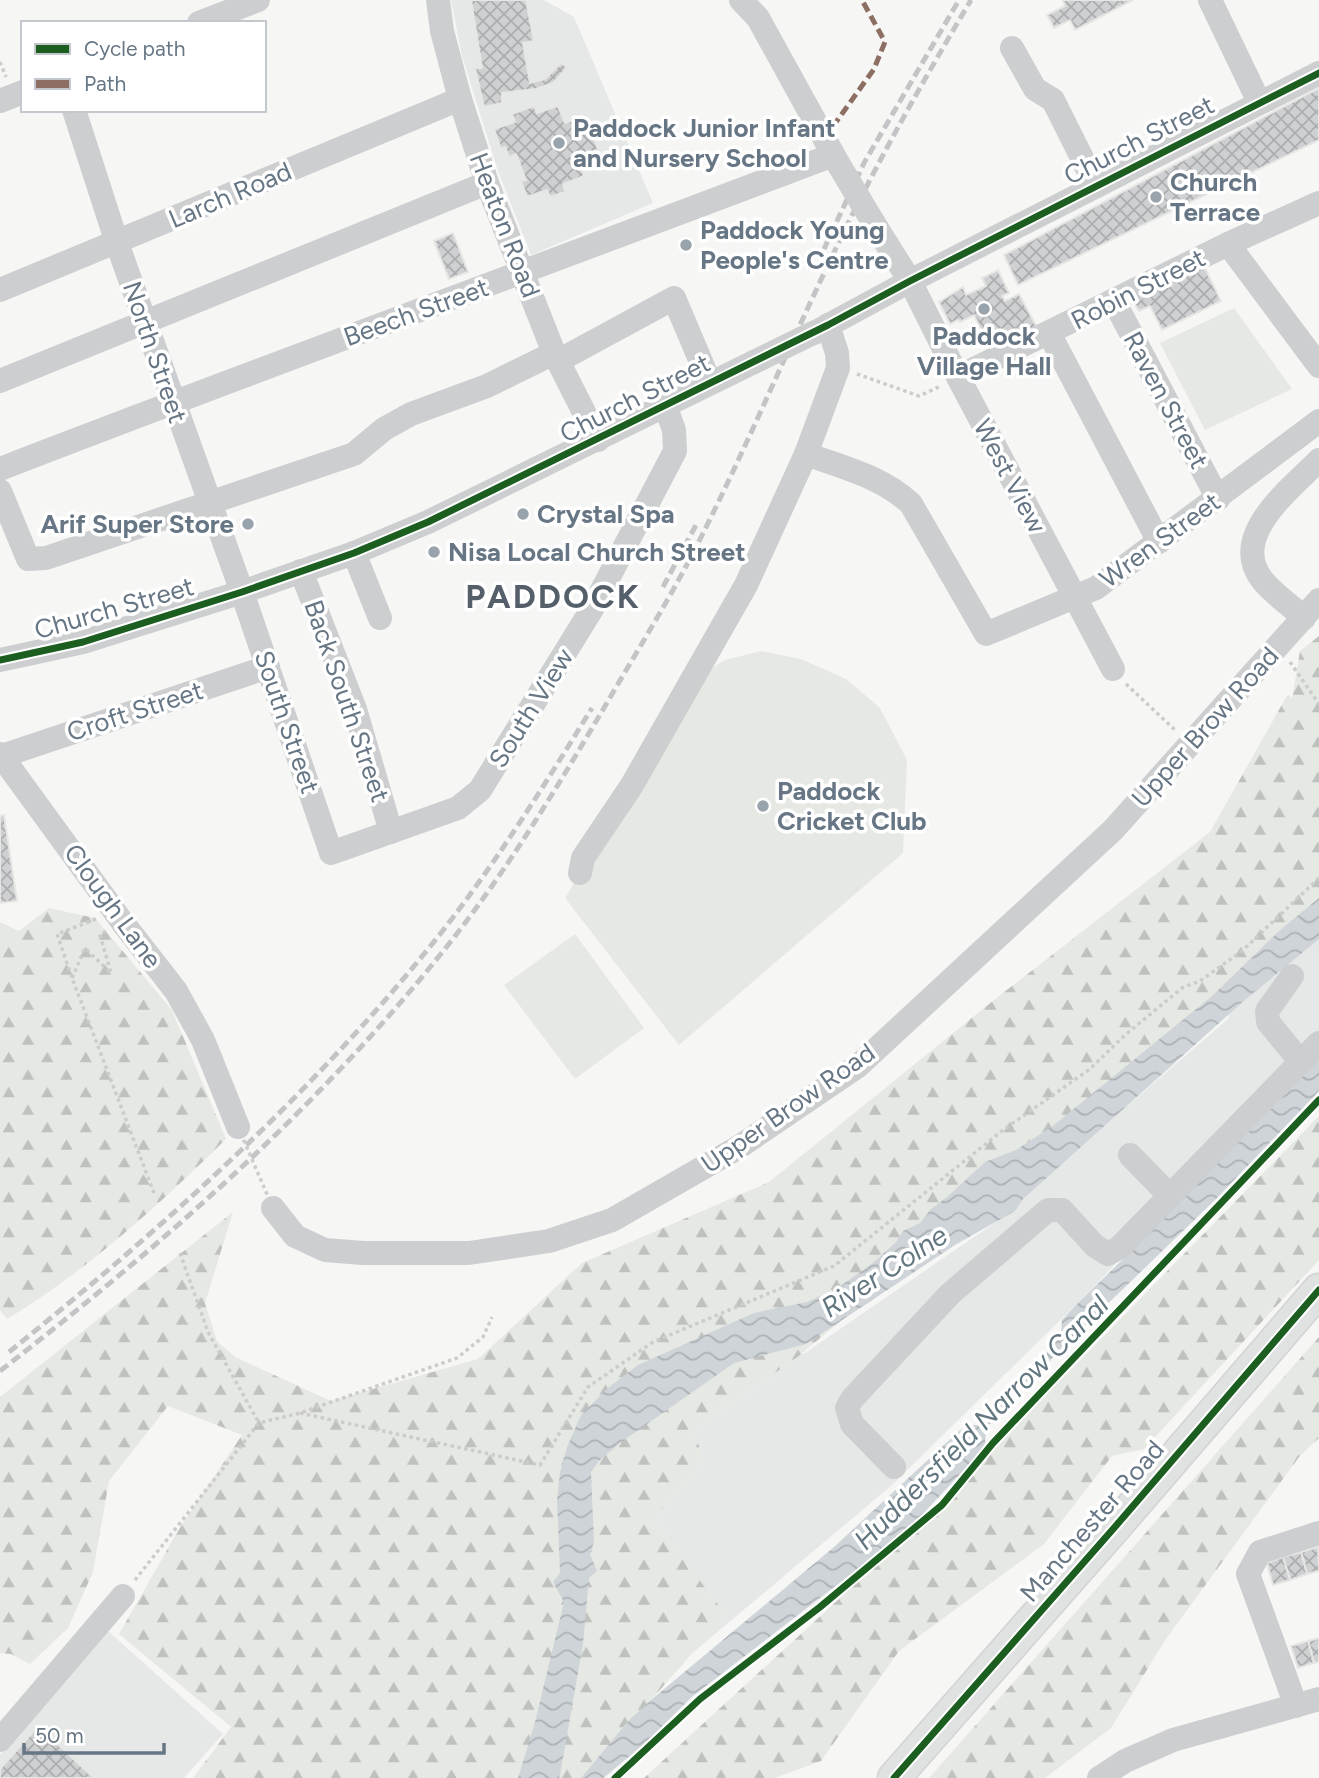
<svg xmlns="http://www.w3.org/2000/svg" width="1319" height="1778" viewBox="0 0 1319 1778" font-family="Figtree,sans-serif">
	<defs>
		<pattern id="forest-firs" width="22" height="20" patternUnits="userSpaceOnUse" patternTransform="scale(1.75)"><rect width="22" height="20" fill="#e6e9e3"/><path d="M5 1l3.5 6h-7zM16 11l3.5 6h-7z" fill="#bec1be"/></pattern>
		<pattern id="water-waves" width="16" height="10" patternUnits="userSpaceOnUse" patternTransform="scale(1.75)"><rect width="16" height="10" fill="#ced4d8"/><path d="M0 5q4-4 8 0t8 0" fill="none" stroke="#abb1b5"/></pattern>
		<pattern id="building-cross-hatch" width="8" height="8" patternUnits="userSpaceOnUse" patternTransform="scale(1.75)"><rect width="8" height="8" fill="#ced0d1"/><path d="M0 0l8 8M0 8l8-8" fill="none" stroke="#abadaf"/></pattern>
	</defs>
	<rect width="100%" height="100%" fill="#f6f6f5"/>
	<!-- built -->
	<g fill="#e6e8e8">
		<path d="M 451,0 L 544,0 L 574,17 L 653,203 L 531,255 L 498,171 L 462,56 Z"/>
		<path d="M 1319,937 L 1319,1048 L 1088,1293 L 891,1486 L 645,1693 L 586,1689 L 680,1389 L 805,1353 L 1012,1211 L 1016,1202 L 1229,1018 L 1226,1008 Z"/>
		<path d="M 108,1631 L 223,1734 L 184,1778 L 0,1778 L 0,1755 Z"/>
	</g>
	<!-- forest -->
	<g fill="url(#forest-firs)">
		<path d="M 1319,636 L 1319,917 L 800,1355 L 694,1431 L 704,1461 L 653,1519 L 726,1615 L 651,1700 L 629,1720 L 581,1778 L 193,1778 L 231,1727 L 119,1634 L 179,1529 L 242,1435 L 168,1406 L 109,1481 L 93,1572 L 68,1628 L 30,1664 L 11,1654 L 0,1653 L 0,1397 L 233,1212 L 205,1303 L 217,1341 L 235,1357 L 331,1401 L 478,1359 L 582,1263 L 769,1182 L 994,1000 L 1210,832 L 1288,694 L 1292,699 L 1300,651 Z"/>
		<path d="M 49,908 L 95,918 L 172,1010 L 226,1139 C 158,1206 88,1270 7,1319 L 0,1310 L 0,922 L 19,931 Z"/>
		<path d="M 1319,1116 L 1319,1260 L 1144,1449 L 1112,1456 L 1044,1544 L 899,1651 L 821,1761 L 775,1778 L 644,1778 L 913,1531 Z"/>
		<path d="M 1319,1337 L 1319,1438 L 1299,1457 L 1166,1639 L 1111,1728 L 1045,1778 L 929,1778 Z"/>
	</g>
	<!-- park -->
	<g fill="#e6e9e3">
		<path d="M 1234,308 L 1292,389 L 1205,430 L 1160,343 Z"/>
		<path d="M 761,651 L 801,659 L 846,679 L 880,708 L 907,760 L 903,853 L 679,1045 L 565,898 L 702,674 L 725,660 Z"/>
		<path d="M 575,934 L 644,1028 L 575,1079 L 504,985 Z"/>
	</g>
	<!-- water -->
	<g fill="url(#water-waves)">
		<path d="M 1319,898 L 1319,939 L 1246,999 L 1023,1199 L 1015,1211 L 955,1245 L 806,1344 L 734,1363 L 620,1443 L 599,1461 L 591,1472 L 594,1542 L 590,1554 L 597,1571 L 589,1578 L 583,1644 L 560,1775 L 559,1778 L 518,1778 L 535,1722 L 564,1602 L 553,1582 L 560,1573 L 557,1501 L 560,1472 L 567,1447 L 581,1415 L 608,1388 L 638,1365 L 754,1313 L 807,1302 L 836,1289 L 873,1263 L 896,1242 L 903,1231 L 920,1223 L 931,1209 L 947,1197 L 985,1162 L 1016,1150 L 1054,1125 L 1212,996 L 1279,931 Z"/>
		<path d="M 1319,1053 L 1319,1091 L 1217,1198 L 1058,1352 L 986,1428 L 985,1444 L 979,1454 L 919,1518 L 895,1540 L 693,1696 L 643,1745 L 607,1775 L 603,1778 L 581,1778 L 629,1720 L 651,1700 L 834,1547 L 958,1432 L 967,1425 L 979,1425 L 1052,1347 L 1061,1333 L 1062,1320 L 1075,1306 L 1121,1261 Z"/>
	</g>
	<!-- building -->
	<g fill="url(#building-cross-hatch)" stroke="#e6e6e5" stroke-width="2">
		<path d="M 471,0 L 526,0 L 534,41 L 523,43 L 530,83 L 545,79 L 561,63 L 567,67 L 565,70 L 553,83 L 536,89 L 502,93 L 502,103 L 484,107 L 475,68 L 482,68 Z"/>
		<path d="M 1063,0 L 1133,0 L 1075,30 L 1070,20 L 1054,28 L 1047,15 L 1065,6 Z"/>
		<path d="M 1319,88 L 1319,140 L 1018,285 L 1004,255 Z"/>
		<path d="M 534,106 L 537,113 L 558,106 L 565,123 L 586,115 L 598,150 L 577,158 L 584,176 L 563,184 L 565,192 L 550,197 L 547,190 L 527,197 L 521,181 L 526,180 L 516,154 L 509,157 L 505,147 L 501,149 L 494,129 L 515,122 L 512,114 Z"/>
		<path d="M 453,233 L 468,272 L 449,279 L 434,241 Z"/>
		<path d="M 1203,264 L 1221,301 L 1162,330 L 1150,306 L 1139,311 L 1133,301 Z"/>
		<path d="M 998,270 L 1009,293 L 1002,296 L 1005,301 L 1019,294 L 1040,333 L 1017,344 L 1011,332 L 988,344 L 974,315 L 960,322 L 958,320 L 950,324 L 939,302 L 963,287 L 966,295 L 986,286 L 982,278 Z"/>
		<path d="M 4,815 L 17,901 L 0,903 L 0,816 Z"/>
		<path d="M 1318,1547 L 1319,1571 L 1307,1574 L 1301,1552 Z"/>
		<path d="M 1301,1552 L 1307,1574 L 1290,1580 L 1283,1557 Z"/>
		<path d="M 1283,1557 L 1290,1580 L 1273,1585 L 1267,1563 Z"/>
		<path d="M 1319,1638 L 1319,1662 L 1314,1663 L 1308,1641 Z"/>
		<path d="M 1308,1641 L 1314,1663 L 1298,1668 L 1291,1646 Z"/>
		<path d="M 38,1726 L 94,1778 L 0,1778 L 0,1769 Z"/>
	</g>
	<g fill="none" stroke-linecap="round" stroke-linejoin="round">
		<!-- major casing -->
		<g stroke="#d2d3d3" stroke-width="35">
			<path id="major" d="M 894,1778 L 1114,1528 L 1319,1290"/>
		</g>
		<!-- path -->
		<g stroke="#cbcccb" stroke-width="3.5" stroke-dasharray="3.5 3.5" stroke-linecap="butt">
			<path d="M 0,62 L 6,77"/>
			<path d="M 857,374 L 919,396 L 941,386"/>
			<path d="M 1290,662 L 1319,704"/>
			<path d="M 1126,684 L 1176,731"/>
			<path d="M 96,919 L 57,934 L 72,978 L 154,1193"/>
			<path d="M 72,978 L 85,948 L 111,973 L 100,935 L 105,932"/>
			<path d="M 180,1253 L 208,1332 L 259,1423"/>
			<path d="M 300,1413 L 540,1465 L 588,1387 L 653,1342 L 834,1266 L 1003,1130 L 1090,1069 L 1125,1035 L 1182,988 L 1200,981 L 1242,951 L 1319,878"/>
			<path d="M 135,1580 L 259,1423 L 300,1413 L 457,1358 L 483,1337 L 492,1317"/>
		</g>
		<!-- minor -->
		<g stroke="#cccecf" stroke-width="24">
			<path d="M 438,0 L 442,31 L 460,99 L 487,183 L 554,353 L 598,440"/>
			<path d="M 741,0 L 758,18 L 839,165"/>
			<path d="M 1210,0 L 1259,102"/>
			<path d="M 199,23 L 258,0"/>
			<path d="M 1012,48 L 1035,89 L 1053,100 L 1096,186"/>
			<path d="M 0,101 L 23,92"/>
			<path d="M 74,110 L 117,243 L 242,592 L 331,853 L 458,808 L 480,790 L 592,609 L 675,451 L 674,430 L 665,405"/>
			<path d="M 873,222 L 910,281 L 958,377 L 1113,669"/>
			<path d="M 1228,244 L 1319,366"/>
			<path d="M 0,290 L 460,99"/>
			<path d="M 1114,301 L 1218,499"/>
			<path d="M 814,333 L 910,281 L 1319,73"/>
			<path d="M 1049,333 L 1159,542"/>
			<path d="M 558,361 L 674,298 L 710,383"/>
			<path d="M 958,377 L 1228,244 L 1319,203"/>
			<path d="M 0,381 L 487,183"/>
			<path d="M 806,454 C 842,467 883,477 911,504 L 986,634 L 1096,588 L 1319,421"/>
			<path d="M 0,469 C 276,362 555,261 833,155"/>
			<path d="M 0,491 L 28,559 L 46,558 L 354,454 L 384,429 L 411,414 L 487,386 L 554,353"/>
			<path d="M 354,553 L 380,618"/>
			<path d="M 301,571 L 355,709 L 391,832"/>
			<path d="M 1304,618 C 1291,606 1274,594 1263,581 C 1227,536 1291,489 1319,460"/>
			<path d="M 0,660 L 83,642 L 242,592 L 354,553 L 428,522 L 754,362"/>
			<path d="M 0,754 L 123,923 L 176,991 L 203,1040 L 238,1127"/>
			<path d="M 2,756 L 268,667"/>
			<path d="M 580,873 L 583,858 L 632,785 L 746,585 L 806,454 L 838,368 L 837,353 L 828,325"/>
			<path d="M 1292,976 L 1267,1011 L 1268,1022 L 1300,1061"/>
			<path d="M 1130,1155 L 1169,1195"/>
			<path d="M 273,1208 L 295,1236 L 325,1250 L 363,1253 L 469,1253 L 549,1241 L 612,1220 L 739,1147 L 858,1066 L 1113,830 L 1319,600"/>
			<path d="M 894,1467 L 852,1424 L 847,1408 L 852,1399 L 950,1294 L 1048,1210 L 1062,1210 L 1095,1246 L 1108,1254 L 1120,1247 L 1319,1043"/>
			<path d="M 1296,1706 L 1248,1574 L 1260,1552 L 1319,1533"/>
			<path d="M 0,1740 L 123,1596"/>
			<path d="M 1099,1778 L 1125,1761 L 1173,1740 L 1319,1699"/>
		</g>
		<!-- major -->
		<use href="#major" stroke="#e0e1e1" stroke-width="32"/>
		<!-- rail -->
		<g stroke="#c3c4c5" stroke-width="5" stroke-dasharray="10 5" stroke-linecap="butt">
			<path d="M 824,249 L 864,163 L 959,0"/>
			<path d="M 663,587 L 696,525"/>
			<path d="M 9,1352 C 168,1224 322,1085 448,924 C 501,855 547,781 592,708"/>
			<path d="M 0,1371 C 160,1247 313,1113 440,955 C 501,880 552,796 601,713 C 631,661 663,610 691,557 C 743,456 787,350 836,248 C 877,162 923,81 971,0"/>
		</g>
		<!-- path-bridge -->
		<path stroke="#cbcccb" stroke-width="3.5" stroke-dasharray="3.5 3.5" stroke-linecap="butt" d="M 238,1127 L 273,1208"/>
		<!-- minor-bridge -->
		<g stroke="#cccecf" stroke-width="24">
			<path d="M 839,165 L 873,222"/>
			<path d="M 754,362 L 813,333"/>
		</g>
		<!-- quiet -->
		<path stroke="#8d6e63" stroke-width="5" stroke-dasharray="10 5" stroke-linecap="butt" d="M 824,139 L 874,69 L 885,42 L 862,0"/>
		<!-- cycleway casing -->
		<g stroke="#fff" stroke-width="11">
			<g id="cycleway">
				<path d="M 0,660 L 83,642 L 242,592 L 354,553 L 428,522 L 828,325 L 910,281 L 1319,73"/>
				<path d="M 615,1778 L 700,1699 L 820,1607 L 942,1505 L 993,1443 L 1319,1100"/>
				<path d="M 894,1778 L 1114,1528 L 1319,1290"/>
			</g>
		</g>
		<!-- cycleway -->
		<use href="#cycleway" stroke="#1b5e20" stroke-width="7"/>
	</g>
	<!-- markers -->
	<g fill="#99a3ac" stroke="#fff" stroke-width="2.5">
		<circle cx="559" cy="143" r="7"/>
		<circle cx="1156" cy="197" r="7"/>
		<circle cx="686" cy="245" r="7"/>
		<circle cx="984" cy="309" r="7"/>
		<circle cx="523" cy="514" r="7"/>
		<circle cx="248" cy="524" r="7"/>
		<circle cx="434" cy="552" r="7"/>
		<circle cx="763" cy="806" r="7"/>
	</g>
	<g text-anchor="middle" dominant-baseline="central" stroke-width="7" stroke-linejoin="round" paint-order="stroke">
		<!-- poi labels -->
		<g font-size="26" font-weight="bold" fill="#677684" stroke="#fff" text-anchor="start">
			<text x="573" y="128">Paddock Junior Infant<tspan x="573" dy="30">and Nursery School</tspan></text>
			<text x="1170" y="182">Church<tspan x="1170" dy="30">Terrace</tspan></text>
			<text x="700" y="230">Paddock Young<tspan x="700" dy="30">People's Centre</tspan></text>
			<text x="984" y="336" text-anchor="middle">Paddock<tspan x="984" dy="30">Village Hall</tspan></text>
			<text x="537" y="514">Crystal Spa</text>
			<text x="234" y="524" text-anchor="end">Arif Super Store</text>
			<text x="448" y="552">Nisa Local Church Street</text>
			<text x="777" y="791">Paddock<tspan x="777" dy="30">Cricket Club</tspan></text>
		</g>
		<!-- street labels -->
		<g font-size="26" fill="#677684" stroke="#fff">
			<text transform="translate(1139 140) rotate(-27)">Church Street</text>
			<text transform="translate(230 195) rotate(-23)">Larch Road</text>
			<text transform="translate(505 225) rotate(69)">Heaton Road</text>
			<text transform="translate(1138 289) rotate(-27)">Robin Street</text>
			<text transform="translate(416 312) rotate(-20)">Beech Street</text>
			<text transform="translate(155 352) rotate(71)">North Street</text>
			<text transform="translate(635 398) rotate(-27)">Church Street</text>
			<text transform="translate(1166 400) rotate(62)">Raven Street</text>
			<text transform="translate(1010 476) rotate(62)">West View</text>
			<text transform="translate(1160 540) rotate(-36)">Wren Street</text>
			<text transform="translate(114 608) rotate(-16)">Church Street</text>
			<text transform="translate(347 701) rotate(71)">Back South Street</text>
			<text transform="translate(531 708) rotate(-58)">South View</text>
			<text transform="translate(135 711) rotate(-18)">Croft Street</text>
			<text transform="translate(287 722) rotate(71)">South Street</text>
			<text transform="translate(1205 727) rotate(-48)">Upper Brow Road</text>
			<text transform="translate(113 906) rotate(54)">Clough Lane</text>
			<text transform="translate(788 1108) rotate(-35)">Upper Brow Road</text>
			<text transform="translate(1092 1521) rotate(-49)">Manchester Road</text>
		</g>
		<!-- water labels -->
		<g font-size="28" font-style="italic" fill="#637780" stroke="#fff">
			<text transform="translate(884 1271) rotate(-33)">River Colne</text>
			<text transform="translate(981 1422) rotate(-45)">Huddersfield Narrow Canal</text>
		</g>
		<!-- district labels -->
		<g font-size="33" font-weight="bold" letter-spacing="2" fill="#555f6a" stroke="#fff">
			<text x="553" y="596">PADDOCK</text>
		</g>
	</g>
	<!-- legend -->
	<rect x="21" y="21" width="245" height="91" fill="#ffffff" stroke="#c2c8ce" stroke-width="2"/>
	<rect x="35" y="44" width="35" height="10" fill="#1b5e20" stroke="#c2c8ce" stroke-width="2"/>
	<text x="84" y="56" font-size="21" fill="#677684">Cycle path</text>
	<rect x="35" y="79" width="35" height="10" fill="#8d6e63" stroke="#c2c8ce" stroke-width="2"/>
	<text x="84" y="91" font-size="21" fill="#677684">Path</text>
	<!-- scale -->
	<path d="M24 1743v10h140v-10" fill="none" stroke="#677684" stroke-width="3.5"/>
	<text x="35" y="1743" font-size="21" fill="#677684" stroke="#ffffff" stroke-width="5" paint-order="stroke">50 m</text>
</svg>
